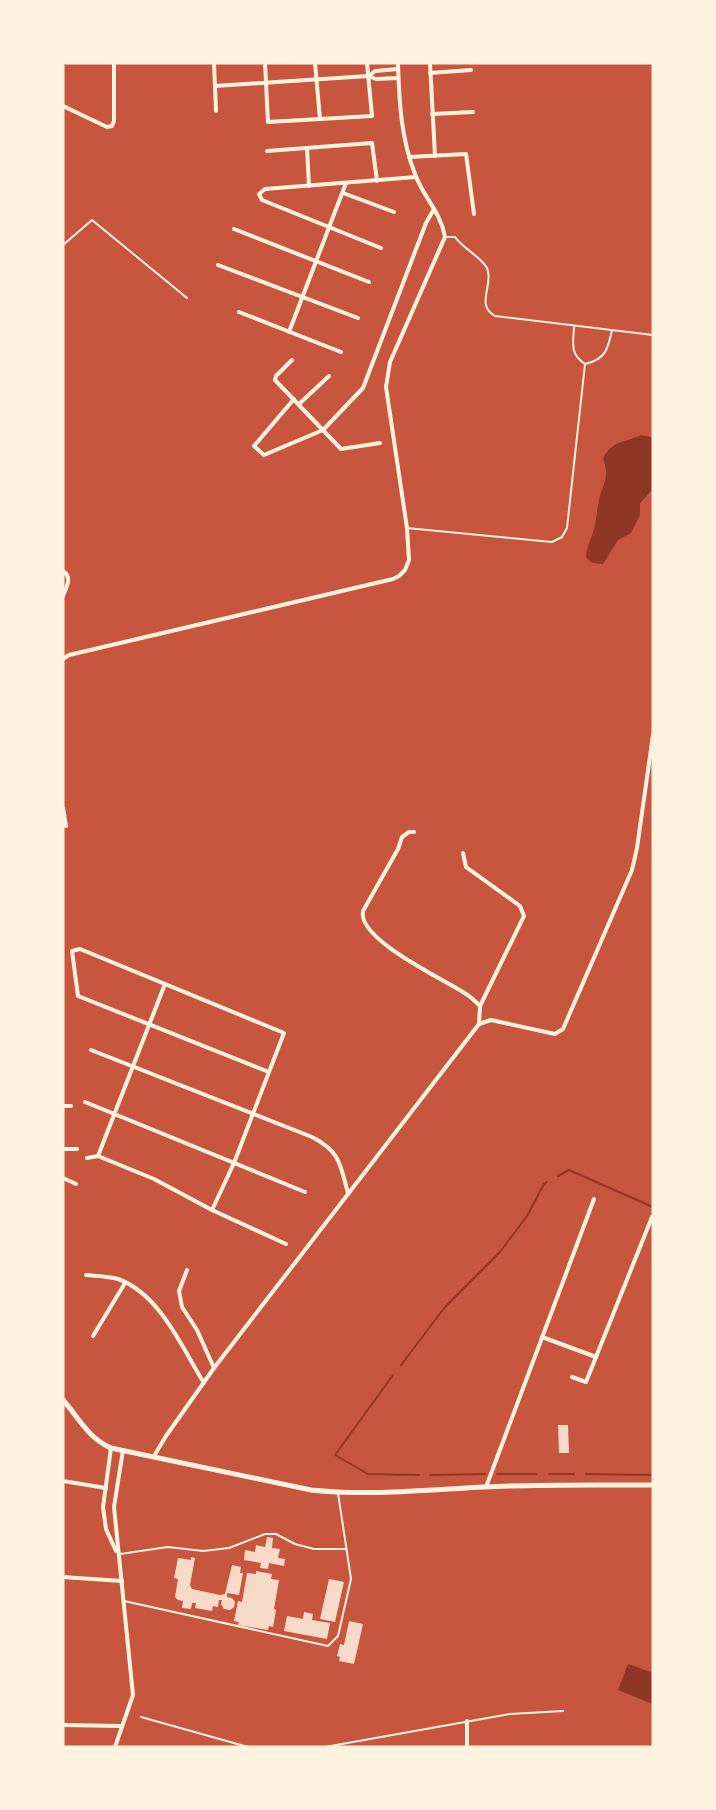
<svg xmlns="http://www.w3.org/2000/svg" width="716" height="1810" viewBox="0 0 716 1810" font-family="Roboto,sans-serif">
	<rect width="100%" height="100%" fill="#c8553d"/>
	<!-- water -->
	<g fill="#8f3625">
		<path d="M 641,435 L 653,438 L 653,489 L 640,503 L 640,515 L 631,533 L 618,540 L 603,564 L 592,563 L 586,557 C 587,547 591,539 594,529 C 597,518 597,506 600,496 C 605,481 609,474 603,458 C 613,440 624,443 641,435 Z"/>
		<path d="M 628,1664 L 653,1673 L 653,1704 L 618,1690 Z"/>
	</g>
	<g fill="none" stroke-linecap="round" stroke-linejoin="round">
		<!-- stream -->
		<g stroke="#8f3625" stroke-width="2">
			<path d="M 558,1176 L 569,1170 L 653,1207"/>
			<path d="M 401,1365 L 445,1307 L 500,1252 L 527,1216 L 544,1184 L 547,1182"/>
			<path d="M 393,1375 L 335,1455 L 368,1474 L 419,1475"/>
			<path d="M 497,1474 L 536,1474"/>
			<path d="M 549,1474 L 574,1474"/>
			<path d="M 586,1474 L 653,1475"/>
			<path d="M 430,1475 L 485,1474"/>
		</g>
	</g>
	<!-- building -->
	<g fill="#f7dbc8">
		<path d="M 558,1425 L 568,1425 L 569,1453 L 559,1453 Z"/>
		<path d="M 267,1537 L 273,1538 L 272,1548 L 280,1549 L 278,1558 L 285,1559 L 284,1566 L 269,1563 L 268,1569 L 260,1568 L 261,1563 L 244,1560 L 245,1550 L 255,1552 L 256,1545 L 265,1547 Z"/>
		<path d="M 191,1557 L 195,1558 L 190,1585 L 192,1589 L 220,1595 L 225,1594 L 232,1565 L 241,1567 L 240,1573 L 243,1573 L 239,1595 L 227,1593 L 227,1597 L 232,1598 L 235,1602 L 234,1607 L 230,1610 L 224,1609 L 221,1604 L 222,1600 L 219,1600 L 218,1607 L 213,1606 L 212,1611 L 195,1608 L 196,1603 L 192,1603 L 191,1609 L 182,1608 L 183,1601 L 178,1600 L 175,1597 L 178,1579 L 174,1578 L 178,1558 L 191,1560 Z"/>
		<path d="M 256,1571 L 272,1574 L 271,1579 L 279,1580 L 274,1609 L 276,1610 L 273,1627 L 269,1626 L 268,1630 L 238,1625 L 239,1622 L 234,1621 L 238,1601 L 242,1602 L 247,1573 L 256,1574 Z"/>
		<path d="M 329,1579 L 344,1582 L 335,1622 L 320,1619 Z"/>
		<path d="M 304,1612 L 313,1614 L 312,1620 L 330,1623 L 327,1639 L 284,1631 L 287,1616 L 303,1619 Z"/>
		<path d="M 349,1621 L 363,1624 L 354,1664 L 339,1661 L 340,1657 L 337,1656 L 340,1644 L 344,1645 Z"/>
	</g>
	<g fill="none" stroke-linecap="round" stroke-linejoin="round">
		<!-- service -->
		<g stroke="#fff3e0" stroke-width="2">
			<path d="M 445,237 L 455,237 C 462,248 486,260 488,271 C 492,288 476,305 495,316 L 653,335"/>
			<path d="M 63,245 L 92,220 L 187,298"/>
			<path d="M 574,327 C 573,344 570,354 585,364 C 606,359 608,349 612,330"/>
			<path d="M 407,528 L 552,542 L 562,537 L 567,528 L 585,364"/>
			<path d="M 120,1554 L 168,1547 L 203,1551 L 229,1548 L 265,1534 L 276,1534 L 295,1544 L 314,1549 L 346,1549"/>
			<path d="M 124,1601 L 328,1646 L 338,1636 L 351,1579 L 338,1493"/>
			<path d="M 141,1717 L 248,1747"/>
			<path d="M 325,1747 L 510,1714 L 563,1711"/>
		</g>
		<!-- minor -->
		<g stroke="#fff3e0" stroke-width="4">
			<path d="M 214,63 L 216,111"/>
			<path d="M 265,63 L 268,122 L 372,116 L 367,63"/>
			<path d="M 315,63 L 320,119"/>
			<path d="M 430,63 L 435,156"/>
			<path d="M 430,73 L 471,70"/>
			<path d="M 369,76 L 375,71 L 398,69"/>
			<path d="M 215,86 L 368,76 L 376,79 L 398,78"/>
			<path d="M 63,106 L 107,127 L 112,126 L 114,121 L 114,63"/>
			<path d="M 432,114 L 473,112"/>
			<path d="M 307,148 L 309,186"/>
			<path d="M 267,151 L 372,143 L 377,181"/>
			<path d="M 409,157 L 466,154 L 474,214"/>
			<path d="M 343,193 L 394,212"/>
			<path d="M 234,229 L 369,282"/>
			<path d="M 381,248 L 262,200 L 259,194 L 265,189 L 416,177"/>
			<path d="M 218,265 L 358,318"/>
			<path d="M 239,312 L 341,352"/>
			<path d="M 289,332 L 346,183"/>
			<path d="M 292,360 L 276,376 L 275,380 L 341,449 L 380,443"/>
			<path d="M 294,399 L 254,446 L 264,455 L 323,430 L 363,388 L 426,223 L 434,209"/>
			<path d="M 299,404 L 329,376"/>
			<path d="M 63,571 C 73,578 66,587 63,596"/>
			<path d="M 63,659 L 69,655 L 393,579 L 399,576 L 405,570 L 409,560 L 407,528 L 386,387 L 390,362 L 445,237 C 441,212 423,197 415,174 C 401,139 399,100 398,63"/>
			<path d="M 63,808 L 66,826"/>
			<path d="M 414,832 L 409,832 L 402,837 L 398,849 L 363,911 C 357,940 446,980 466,994 C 471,997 476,1002 480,1006"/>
			<path d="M 463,853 L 466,867 L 520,906 L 524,916 L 480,1006 L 479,1024"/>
			<path d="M 91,1050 L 312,1137 C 341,1152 340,1165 348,1193"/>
			<path d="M 85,1102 L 305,1192"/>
			<path d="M 63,1106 L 71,1106"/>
			<path d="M 63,1149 L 77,1149"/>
			<path d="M 98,1156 L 165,984"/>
			<path d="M 87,1158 L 98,1156 L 154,1179 L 212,1210 L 286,1244"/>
			<path d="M 63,1178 L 76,1184"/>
			<path d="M 212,1210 L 234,1163 L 284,1033 L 80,949 L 72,951 L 78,996 L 269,1072"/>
			<path d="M 187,1270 L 179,1291 L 182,1307 L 197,1330 L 214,1368"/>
			<path d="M 86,1275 C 96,1276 108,1276 118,1279 C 160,1294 182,1348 204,1383"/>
			<path d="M 93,1336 L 125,1283"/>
			<path d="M 542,1337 L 596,1357"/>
			<path d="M 572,1377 L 586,1382 L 652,1217"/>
			<path d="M 111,1448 L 103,1507 L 106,1529 L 116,1551"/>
			<path d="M 154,1456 L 166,1436 L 214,1368 L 479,1024 L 491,1020 L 555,1034 L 563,1029 L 632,870 L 637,848 L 653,735"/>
			<path d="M 63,1481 L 106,1488"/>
			<path d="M 486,1487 L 594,1199"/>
			<path d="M 63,1577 L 122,1581"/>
			<path d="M 467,1721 L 467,1747"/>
			<path d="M 63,1725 L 122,1726"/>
			<path d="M 115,1747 L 133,1695 L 114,1507 L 123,1450"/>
		</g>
		<!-- tertiary -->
		<path stroke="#fff3e0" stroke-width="5" d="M 63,1400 C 79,1418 88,1438 111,1448 L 311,1490 C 369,1496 426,1490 484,1487 C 540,1484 597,1485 653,1485"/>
	</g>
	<!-- border -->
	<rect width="716" height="1810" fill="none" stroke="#fff3e0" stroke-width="129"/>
</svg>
